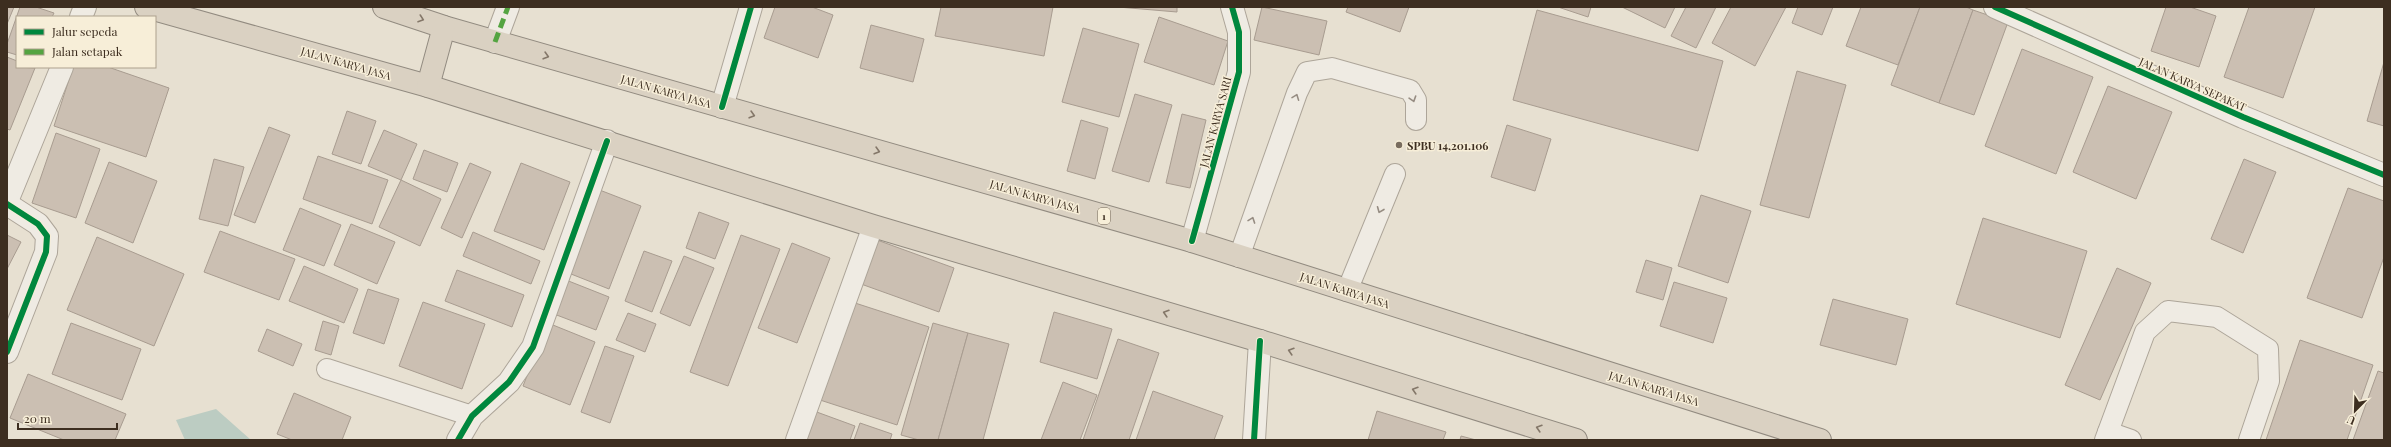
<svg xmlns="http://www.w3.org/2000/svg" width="2391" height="447" viewBox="0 0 2391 447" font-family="'Playfair Display',serif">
	<rect width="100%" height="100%" fill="#e7e0d1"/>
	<!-- water -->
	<path fill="#bcccc2" d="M 216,409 L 251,440 L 185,440 L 176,420 Z"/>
	<!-- building -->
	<g fill="#cbbfb2" stroke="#a89c90">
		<path d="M 7,7 L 14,7 L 7,24 Z"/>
		<path d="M 20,7 L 36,7 L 54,13 L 52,17 L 17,17 L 17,55 L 7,52 L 7,44 Z"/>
		<path d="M 775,7 L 812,7 L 833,15 L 818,58 L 764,38 Z"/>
		<path d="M 941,7 L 1053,7 L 1044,56 L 935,36 Z"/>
		<path d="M 1118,7 L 1177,7 L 1177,12 Z"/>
		<path d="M 1262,7 L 1327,21 L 1319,55 L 1254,40 Z"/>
		<path d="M 1348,7 L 1409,7 L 1400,32 L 1346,12 Z"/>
		<path d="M 1558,7 L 1591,7 L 1588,17 Z"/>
		<path d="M 1622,7 L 1675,7 L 1665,28 Z"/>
		<path d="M 1686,7 L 1716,7 L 1696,48 L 1671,36 Z"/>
		<path d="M 1731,7 L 1786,7 L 1755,66 L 1712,43 Z"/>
		<path d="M 1798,7 L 1833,7 L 1822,35 L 1792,23 Z"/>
		<path d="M 1861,7 L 1920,7 L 1898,65 L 1846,46 Z"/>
		<path d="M 1920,7 L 1966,7 L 1973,10 L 1939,103 L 1891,85 Z"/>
		<path d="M 2166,7 L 2190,7 L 2216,16 L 2199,67 L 2151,51 Z"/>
		<path d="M 2249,7 L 2315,7 L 2283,98 L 2224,77 Z"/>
		<path d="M 1537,10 L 1723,61 L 1698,151 L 1513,100 Z"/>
		<path d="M 1973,10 L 2008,22 L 1974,115 L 1939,103 Z"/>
		<path d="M 1159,17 L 1228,41 L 1214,85 L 1144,62 Z"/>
		<path d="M 871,25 L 924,39 L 913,82 L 860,68 Z"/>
		<path d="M 1083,28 L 1139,44 L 1119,117 L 1062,102 Z"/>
		<path d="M 2022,49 L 2093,77 L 2056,174 L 1985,146 Z"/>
		<path d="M 7,57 L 17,61 L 17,67 L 35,68 L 10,130 L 7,129 Z"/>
		<path d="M 2384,62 L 2384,126 L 2367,121 Z"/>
		<path d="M 73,67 L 108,67 L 169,88 L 146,157 L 54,126 Z"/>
		<path d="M 1797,71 L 1846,85 L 1809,218 L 1760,205 Z"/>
		<path d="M 2108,86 L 2172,112 L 2136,199 L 2073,172 Z"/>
		<path d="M 1135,94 L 1172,105 L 1149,182 L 1112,171 Z"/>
		<path d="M 347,111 L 376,121 L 361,164 L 332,154 Z"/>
		<path d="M 1182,114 L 1206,120 L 1190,188 L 1166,183 Z"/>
		<path d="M 1081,120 L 1108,128 L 1095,179 L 1067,171 Z"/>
		<path d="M 1507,125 L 1551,139 L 1535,191 L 1491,177 Z"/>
		<path d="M 269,127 L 290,135 L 255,223 L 234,215 Z"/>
		<path d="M 384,130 L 417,144 L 401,180 L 368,166 Z"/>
		<path d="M 56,133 L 100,149 L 76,218 L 32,203 Z"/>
		<path d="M 424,150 L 458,163 L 447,192 L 413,179 Z"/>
		<path d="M 318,156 L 388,180 L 372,224 L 303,199 Z"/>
		<path d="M 214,159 L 244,167 L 228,226 L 199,219 Z"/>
		<path d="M 2244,159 L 2276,172 L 2243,253 L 2211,239 Z"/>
		<path d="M 109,162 L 157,181 L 133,243 L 85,223 Z"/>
		<path d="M 470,163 L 491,172 L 462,238 L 441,228 Z"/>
		<path d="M 521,163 L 570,182 L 544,250 L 494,231 Z"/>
		<path d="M 401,180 L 441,199 L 420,246 L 379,227 Z"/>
		<path d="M 2348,188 L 2384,201 L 2384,257 L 2362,318 L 2307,298 Z"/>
		<path d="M 597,189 L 641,206 L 609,289 L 566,272 Z"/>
		<path d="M 1701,195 L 1751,211 L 1728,283 L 1678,266 Z"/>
		<path d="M 300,208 L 341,225 L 324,266 L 283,250 Z"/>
		<path d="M 699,212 L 729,223 L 715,259 L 686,248 Z"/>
		<path d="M 1983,218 L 2087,251 L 2060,338 L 1956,304 Z"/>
		<path d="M 351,224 L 395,242 L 377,284 L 334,265 Z"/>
		<path d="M 220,231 L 295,259 L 279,300 L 204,272 Z"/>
		<path d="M 473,232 L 540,261 L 531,284 L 463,256 Z"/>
		<path d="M 7,235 L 21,242 L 7,269 Z"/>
		<path d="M 741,235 L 780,249 L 728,386 L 690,372 Z"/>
		<path d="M 97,237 L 184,274 L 154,346 L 67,310 Z"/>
		<path d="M 877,240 L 954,268 L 939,312 L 861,284 Z"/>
		<path d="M 792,243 L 830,258 L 797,343 L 758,328 Z"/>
		<path d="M 644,251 L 672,261 L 652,312 L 625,301 Z"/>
		<path d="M 684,256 L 714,268 L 690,326 L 660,313 Z"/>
		<path d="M 1646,260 L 1672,268 L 1663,300 L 1636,292 Z"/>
		<path d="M 304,266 L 358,289 L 344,323 L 289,301 Z"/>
		<path d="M 2117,268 L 2151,283 L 2100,400 L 2065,385 Z"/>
		<path d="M 457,270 L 524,295 L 512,327 L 445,301 Z"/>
		<path d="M 566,280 L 609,297 L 596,330 L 554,314 Z"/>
		<path d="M 1674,282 L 1727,298 L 1713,343 L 1660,326 Z"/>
		<path d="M 368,289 L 399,299 L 384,344 L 353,333 Z"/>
		<path d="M 1833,299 L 1908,319 L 1896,365 L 1820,345 Z"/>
		<path d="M 423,302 L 485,324 L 462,389 L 399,366 Z"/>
		<path d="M 852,302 L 929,327 L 897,425 L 820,400 Z"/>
		<path d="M 1054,312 L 1112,329 L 1097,379 L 1040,362 Z"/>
		<path d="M 628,313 L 656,324 L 645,352 L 616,340 Z"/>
		<path d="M 323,321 L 339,326 L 331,355 L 315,350 Z"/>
		<path d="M 71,323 L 141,349 L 122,400 L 52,374 Z"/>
		<path d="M 548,323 L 595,342 L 570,405 L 523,386 Z"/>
		<path d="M 933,323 L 968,333 L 938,440 L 919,440 L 901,435 Z"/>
		<path d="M 267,329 L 302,344 L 293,366 L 258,351 Z"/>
		<path d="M 968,333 L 1009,344 L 983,440 L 938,440 Z"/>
		<path d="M 1118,339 L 1159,353 L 1129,440 L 1083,440 Z"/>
		<path d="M 2300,340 L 2373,365 L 2347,440 L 2266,440 Z"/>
		<path d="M 605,346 L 634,356 L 610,423 L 581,412 Z"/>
		<path d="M 2378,371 L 2384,373 L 2384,440 L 2353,440 Z"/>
		<path d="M 28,374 L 126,414 L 115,440 L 64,440 L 10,418 Z"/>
		<path d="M 1063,382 L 1097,395 L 1080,440 L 1041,440 Z"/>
		<path d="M 1153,391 L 1223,416 L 1214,440 L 1136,440 Z"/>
		<path d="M 294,393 L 351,417 L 342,440 L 292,440 L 277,434 Z"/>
		<path d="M 814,411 L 855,426 L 850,440 L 804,440 Z"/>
		<path d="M 1377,411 L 1446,432 L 1443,440 L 1368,440 Z"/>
		<path d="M 860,423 L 892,434 L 890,440 L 854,440 Z"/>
		<path d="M 1461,436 L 1476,440 L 1460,440 Z"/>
	</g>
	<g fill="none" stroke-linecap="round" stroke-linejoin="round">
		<!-- lane casing -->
		<g stroke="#ada599" stroke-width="22">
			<g id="lane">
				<path d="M 1239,257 L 1297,93 L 1307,72 L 1332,68 L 1410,90 L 1416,100 L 1416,120"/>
				<path d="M 1347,291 L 1395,174"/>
				<path d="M 327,369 L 472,416"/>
				<path d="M 2108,432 L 2131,440"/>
				<path d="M 796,440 L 873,226"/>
				<path d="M 2105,440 L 2145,332 L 2168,311 L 2217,317 L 2268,349 L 2269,381 L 2249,440"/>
			</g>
		</g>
		<!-- street casing -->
		<g stroke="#ada599" stroke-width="24">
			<g id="street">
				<path d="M 1995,7 L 2243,117 L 2384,175"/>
				<path d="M 81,17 L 85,7"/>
				<path d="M 495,42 L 508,7"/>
				<path d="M 722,107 L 751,7"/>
				<path d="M 7,201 L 62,67"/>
				<path d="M 7,204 L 38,224 L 47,236 L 46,252 L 7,352"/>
				<path d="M 1192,241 L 1239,72 L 1239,32 L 1232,7"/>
				<path d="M 458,440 L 472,416 L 509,382 L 533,347 L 607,141"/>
				<path d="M 1254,440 L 1260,341"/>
			</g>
		</g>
		<!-- highway casing -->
		<g stroke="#928b80" stroke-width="24">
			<g id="highway">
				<path d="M 146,7 L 428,86 L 873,226 L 1260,341 L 1576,440"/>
				<path d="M 384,7 L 444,27 L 1192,241 L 1820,440"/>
				<path d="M 428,86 L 444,27"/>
			</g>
		</g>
		<!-- lane -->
		<use href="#lane" stroke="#efebe3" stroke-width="20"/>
		<!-- street -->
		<use href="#street" stroke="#efebe3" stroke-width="22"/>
		<!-- highway -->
		<use href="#highway" stroke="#dad1c2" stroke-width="22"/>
		<!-- quiet -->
		<path stroke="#54a441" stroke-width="5" stroke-dasharray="10 5" stroke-linecap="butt" d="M 495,42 L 508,7"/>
		<!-- cycleway casing -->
		<g stroke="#f7eed8" stroke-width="8">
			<g id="cycleway">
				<path d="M 1995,7 L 2243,117 L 2384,175"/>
				<path d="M 722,107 L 751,7"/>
				<path d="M 7,204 L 38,224 L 47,236 L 46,252 L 7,352"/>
				<path d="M 1192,241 L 1239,72 L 1239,32 L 1232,7"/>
				<path d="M 458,440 L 472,416 L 509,382 L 533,347 L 607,141"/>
				<path d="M 1254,440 L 1260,341"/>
			</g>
		</g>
		<!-- cycleway -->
		<use href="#cycleway" stroke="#00873e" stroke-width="6"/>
	</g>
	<!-- one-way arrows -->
	<defs><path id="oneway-chevron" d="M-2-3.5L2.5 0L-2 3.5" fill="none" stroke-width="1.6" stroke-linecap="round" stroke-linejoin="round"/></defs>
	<g stroke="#847769">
		<use href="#oneway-chevron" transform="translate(421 19) rotate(19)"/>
		<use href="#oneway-chevron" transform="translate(546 56) rotate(16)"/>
		<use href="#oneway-chevron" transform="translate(752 115) rotate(16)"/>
		<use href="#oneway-chevron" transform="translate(877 151) rotate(16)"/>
		<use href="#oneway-chevron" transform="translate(1166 313) rotate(-163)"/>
		<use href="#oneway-chevron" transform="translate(1291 351) rotate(-163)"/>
		<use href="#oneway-chevron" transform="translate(1415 390) rotate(-163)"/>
		<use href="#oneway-chevron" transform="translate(1539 428) rotate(-163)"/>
	</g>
	<g stroke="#968c82">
		<use href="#oneway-chevron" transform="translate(1296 97) rotate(-69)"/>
		<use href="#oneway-chevron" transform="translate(1413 99) rotate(72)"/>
		<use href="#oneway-chevron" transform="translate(1380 210) rotate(112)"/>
		<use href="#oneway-chevron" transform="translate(1252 220) rotate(-70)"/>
	</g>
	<!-- markers -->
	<circle fill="#786c5e" stroke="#f7eed8" stroke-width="1.5" cx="1399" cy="145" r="4"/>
	<g text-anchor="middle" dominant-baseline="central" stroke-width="3" stroke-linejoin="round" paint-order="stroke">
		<!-- shield labels -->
		<rect fill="#f7eed8" stroke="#756857" stroke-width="1" x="1098" y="208" width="12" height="16" rx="3"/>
		<g font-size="10" font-weight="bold" fill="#3d2e20">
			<text x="1104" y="216">1</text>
		</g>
		<!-- street labels -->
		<g font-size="11" fill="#3d2e20" stroke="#f7eed8">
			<text transform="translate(346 63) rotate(16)">JALAN KARYA JASA</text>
			<text transform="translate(2193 84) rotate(24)">JALAN KARYA SEPAKAT</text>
			<text transform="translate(666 91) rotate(16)">JALAN KARYA JASA</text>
			<text transform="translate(1215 122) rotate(-75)">JALAN KARYA SARI</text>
			<text transform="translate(1035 196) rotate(16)">JALAN KARYA JASA</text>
			<text transform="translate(1345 290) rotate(18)">JALAN KARYA JASA</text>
			<text transform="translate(1654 388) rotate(17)">JALAN KARYA JASA</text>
		</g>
		<!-- poi labels -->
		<g font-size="11" font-weight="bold" fill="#3d2e20" stroke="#f7eed8" text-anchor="start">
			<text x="1407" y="145">SPBU 14,201.106</text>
		</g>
	</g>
	<!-- border -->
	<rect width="2391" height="447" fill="none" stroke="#3d2e20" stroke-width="16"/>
	<!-- legend -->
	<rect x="16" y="16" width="140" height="52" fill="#f7eed8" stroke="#ada18e"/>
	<rect x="24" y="29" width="20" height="6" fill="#00873e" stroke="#ada18e"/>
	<text x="52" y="36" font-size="12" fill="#3d2e20">Jalur sepeda</text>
	<rect x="24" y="49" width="20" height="6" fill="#54a441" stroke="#ada18e"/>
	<text x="52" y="56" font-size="12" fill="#3d2e20">Jalan setapak</text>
	<!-- north arrow -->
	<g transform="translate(2355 411) rotate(203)" stroke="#f7eed8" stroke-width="3" paint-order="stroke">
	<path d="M0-3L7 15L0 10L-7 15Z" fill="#3d2e20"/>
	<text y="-6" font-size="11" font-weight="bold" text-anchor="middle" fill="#3d2e20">U</text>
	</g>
	<!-- scale -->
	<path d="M18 423v6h99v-6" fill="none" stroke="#3d2e20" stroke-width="2"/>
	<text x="24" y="423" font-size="12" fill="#3d2e20" stroke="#f7eed8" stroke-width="3" paint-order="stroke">20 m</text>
</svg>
